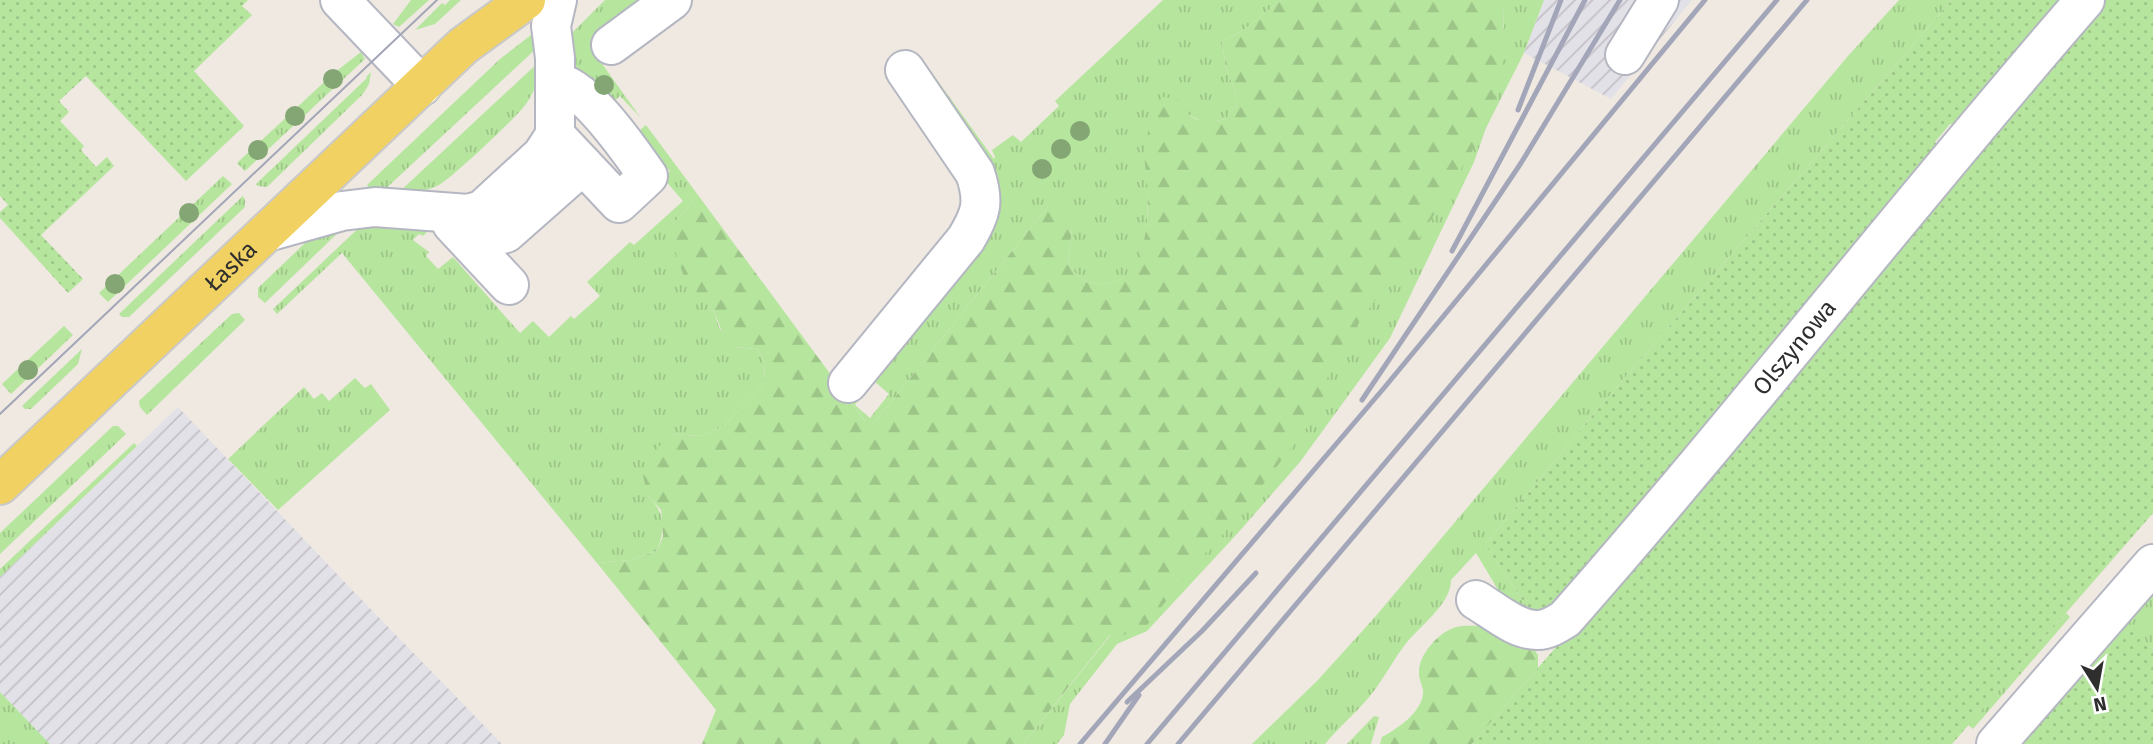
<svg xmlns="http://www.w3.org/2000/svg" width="2153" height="744" viewBox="0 0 2153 744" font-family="'Fira Sans',sans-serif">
	<defs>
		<pattern id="industrial-furrows" width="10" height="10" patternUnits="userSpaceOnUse" patternTransform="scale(1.75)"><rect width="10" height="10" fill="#e3e1e8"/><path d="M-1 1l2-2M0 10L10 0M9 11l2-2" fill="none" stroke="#c3c1c7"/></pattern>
		<pattern id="grass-tufts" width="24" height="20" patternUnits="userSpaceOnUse" patternTransform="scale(1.75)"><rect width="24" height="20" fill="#b6e59e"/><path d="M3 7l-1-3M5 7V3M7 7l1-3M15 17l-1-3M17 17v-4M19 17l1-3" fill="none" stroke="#9dc588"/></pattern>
		<pattern id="forest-firs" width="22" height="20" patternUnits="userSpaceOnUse" patternTransform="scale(1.75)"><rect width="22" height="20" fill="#b6e59e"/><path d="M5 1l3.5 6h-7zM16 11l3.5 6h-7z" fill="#9dc588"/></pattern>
		<pattern id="garden-dots" width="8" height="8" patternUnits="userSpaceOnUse" patternTransform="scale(1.75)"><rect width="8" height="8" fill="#b6e59e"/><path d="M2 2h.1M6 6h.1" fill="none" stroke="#9dc588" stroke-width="1.8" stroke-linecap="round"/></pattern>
	</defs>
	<rect width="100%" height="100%" fill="#efe9e1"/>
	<!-- industrial -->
	<g fill="url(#industrial-furrows)">
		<path d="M 1544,0 L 1692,0 L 1611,99 L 1524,53 Z"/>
		<path d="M 178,407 L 358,596 L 502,744 L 0,744 L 0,577 Z"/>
	</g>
	<!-- grass -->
	<g fill="url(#grass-tufts)">
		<path d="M 411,0 L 429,0 L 399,27 L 393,24 Z"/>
		<path d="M 450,0 L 461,0 L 435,24 L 415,30 L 442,3 L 445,5 Z"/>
		<path d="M 605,0 L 651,0 L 598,58 L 640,117 L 620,96 L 609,106 L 573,64 L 566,39 Z"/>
		<path d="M 1163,0 L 1281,0 L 1245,29 L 1222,42 L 1226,68 L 1235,90 L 1237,104 L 1226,119 L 1205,123 L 1185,113 L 1148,191 L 1147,224 L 1140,268 C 1124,280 1104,289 1085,281 C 1078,278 1073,269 1068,264 L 1072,228 L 1049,205 L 875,422 L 866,422 L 851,402 L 858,394 L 861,396 L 855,405 L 870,418 L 889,394 L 874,381 L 983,239 L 921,71 L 927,66 L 994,159 L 995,157 L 992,150 L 1013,135 L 1021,142 L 1059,106 L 1055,101 Z"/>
		<path d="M 1504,0 L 1544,0 L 1524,53 L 1486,128 L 1474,162 L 1390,338 L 1300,462 L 1237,534 L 1147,631 L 1117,644 L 1070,704 L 1064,735 L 1057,744 L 1023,744 L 1246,467 L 1504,28 Z"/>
		<path d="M 1899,0 L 1952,0 L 1597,410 L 1485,545 L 1536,620 L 1506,603 L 1476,553 L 1451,580 C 1451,605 1418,627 1404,646 C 1392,662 1383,680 1370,696 C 1356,713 1339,727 1325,744 L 1252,744 L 1317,681 L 1375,617 L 1848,56 Z"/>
		<path d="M 535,32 L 539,46 L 381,193 L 370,190 L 367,185 L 500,59 Z"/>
		<path d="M 361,52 L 365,59 L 245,171 L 237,163 L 334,73 Z"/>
		<path d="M 542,59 C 540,76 536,89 526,104 C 517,117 452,178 439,185 C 427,191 410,195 397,194 Z"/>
		<path d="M 371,72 L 369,84 L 363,94 L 267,187 L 258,186 L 256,184 L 367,78 L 366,77 Z"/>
		<path d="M 646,125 L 698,195 L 673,224 L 701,296 L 714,312 L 719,327 L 733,347 L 757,349 L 764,362 L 765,383 L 723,426 L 702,436 L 672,434 L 647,494 C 665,514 666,525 657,551 L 630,560 L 597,563 L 342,253 L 277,314 L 273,309 L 365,222 L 422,229 L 427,232 L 423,236 L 419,234 L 413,240 L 429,252 L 426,256 L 438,269 L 453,257 L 520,333 L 533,321 L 549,337 L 571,316 L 574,319 L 600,296 L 587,282 L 630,242 L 634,245 L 683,201 L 664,179 L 670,171 L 633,136 Z"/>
		<path d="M 223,176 L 232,184 L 108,302 L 99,293 Z"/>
		<path d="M 243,196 L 245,200 L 245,207 L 129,317 L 122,317 L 119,314 Z"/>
		<path d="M 343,228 L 265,303 L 258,297 L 258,288 L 305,243 Z"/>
		<path d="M 239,313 L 245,320 L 147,415 L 140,407 L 139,401 L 232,314 Z"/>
		<path d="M 64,326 L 73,335 L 11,394 L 2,384 Z"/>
		<path d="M 82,349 L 78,364 L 31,409 L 25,409 L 22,406 Z"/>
		<path d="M 355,378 L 365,388 L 371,384 L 390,410 L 278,510 L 228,459 L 304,387 L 314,399 L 322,393 L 329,401 Z"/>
		<path d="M 113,426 L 118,426 L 126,434 L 0,554 L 0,533 Z"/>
		<path d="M 134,443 L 137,446 L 0,577 L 0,569 Z"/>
		<path d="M 2153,584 L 2153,649 L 2125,625 L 2040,724 L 2036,721 Z"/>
		<path d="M 2066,613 L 2070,617 L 1973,729 L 1968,725 Z"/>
		<path d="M 0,692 L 50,744 L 0,744 Z"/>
		<path d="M 1374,716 L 1379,717 L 1371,744 L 1347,744 Z"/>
	</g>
	<!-- forest -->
	<g fill="url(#forest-firs)">
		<path d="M 1281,0 L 1504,0 L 1503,70 L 1486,128 L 1412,251 L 1332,359 L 1320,410 L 1236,520 L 1198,561 L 1147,625 L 1121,636 L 1110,635 L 1023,744 L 702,744 L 716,710 L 597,563 L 630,560 L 657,551 L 663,536 L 661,510 L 647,494 L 643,475 L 645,460 L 672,434 L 702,436 L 723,426 L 765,383 L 764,362 L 757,349 L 733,347 L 726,341 L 714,312 L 684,277 L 676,254 L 673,224 L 698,195 L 865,421 L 875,422 L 1049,205 L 1062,208 L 1072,228 L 1068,264 C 1073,269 1078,278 1085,281 C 1104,289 1124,280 1139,268 L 1147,224 L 1148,191 L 1144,155 L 1152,109 L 1163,97 L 1178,99 C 1189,122 1202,124 1226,119 L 1237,104 L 1235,90 L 1226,68 L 1222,42 L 1245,29 Z"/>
		<path d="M 1484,626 L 1533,648 L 1538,655 L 1538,668 L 1472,744 L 1380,744 L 1382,737 C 1397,729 1421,713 1423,694 C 1424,687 1418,679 1419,672 C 1419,654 1439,632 1456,627 C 1464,625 1476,626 1484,626 Z"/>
	</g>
	<!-- garden -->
	<g fill="url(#garden-dots)">
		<path d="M 0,0 L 248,0 L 242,6 L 252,15 L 194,71 L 244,126 L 186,181 L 86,76 L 59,101 L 69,112 L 60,121 L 84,146 L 81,150 L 96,167 L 107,157 L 114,166 L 41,235 L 83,279 L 68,293 L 0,218 L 0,212 L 8,205 L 0,196 Z"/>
		<path d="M 1952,0 L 2071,0 L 1968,126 L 1950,124 L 1935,142 L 1943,155 L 1868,244 L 1853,244 L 1843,257 L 1846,273 L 1572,597 L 1536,620 L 1485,545 L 1597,410 Z"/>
		<path d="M 2099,0 L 2153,0 L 2153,513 L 1952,744 L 1472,744 L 1576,624 Z"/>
		<path d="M 2126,625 L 2153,649 L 2153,744 L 2022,744 Z"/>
	</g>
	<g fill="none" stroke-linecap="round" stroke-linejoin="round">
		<!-- minor casing -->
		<g stroke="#b4b7c1" stroke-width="42">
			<g id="minor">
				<path d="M 340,0 L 422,86"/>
				<path d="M 611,45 L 672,0"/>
				<path d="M 1625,55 L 1659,0"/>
				<path d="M 555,135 L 619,203 L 648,176 C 630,151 586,85 555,82"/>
				<path d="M 443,213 C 464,222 483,241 506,233 L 583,165"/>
				<path d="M 452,224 L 509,285"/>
				<path d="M 267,232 L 342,211 L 375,207 L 468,214 L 482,210 L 542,155 L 555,135 L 555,58 L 551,26 L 557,0"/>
				<path d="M 848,383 L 966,239 C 981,214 985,202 975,173 L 905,70"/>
				<path id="s1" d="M 1476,600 C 1493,610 1517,631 1538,630 C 1547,630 1557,624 1565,619 C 1743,417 1908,203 2085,0"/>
				<path d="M 1996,744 L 2153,564"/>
			</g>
		</g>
		<!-- major casing -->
		<g stroke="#c9c9c9" stroke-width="42">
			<g id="major">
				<path id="s2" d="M 0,485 L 463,46 L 526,0"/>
			</g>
		</g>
		<!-- minor -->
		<use href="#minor" stroke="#fff" stroke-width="38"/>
		<!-- major -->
		<use href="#major" stroke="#f2d163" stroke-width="38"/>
		<!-- tram -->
		<path stroke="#a3a6b8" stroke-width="2" d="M 0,414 L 437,0"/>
		<!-- rail -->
		<g stroke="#a3a6b8" stroke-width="5">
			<path d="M 1518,110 L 1561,0"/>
			<path d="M 1452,251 L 1585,0"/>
			<path d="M 1362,400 L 1521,163 L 1620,0"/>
			<path d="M 1127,702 L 1202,631 L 1256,573"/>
			<path d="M 1080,744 L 1384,388 L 1705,0"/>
			<path d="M 1105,744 L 1139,695"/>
			<path d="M 1147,744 L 1777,0"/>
			<path d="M 1178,744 L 1807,0"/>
		</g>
	</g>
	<!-- trees -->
	<g fill="#84a574">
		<circle cx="333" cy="79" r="10"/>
		<circle cx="604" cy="85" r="10"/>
		<circle cx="295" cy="116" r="10"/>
		<circle cx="1080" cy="131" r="10"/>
		<circle cx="1061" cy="149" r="10"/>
		<circle cx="258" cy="150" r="10"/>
		<circle cx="1042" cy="169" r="10"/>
		<circle cx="189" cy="213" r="10"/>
		<circle cx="115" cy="284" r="10"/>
		<circle cx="28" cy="370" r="10"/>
	</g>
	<g text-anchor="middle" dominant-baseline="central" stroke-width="5" stroke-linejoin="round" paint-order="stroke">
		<!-- street labels -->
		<g font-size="24" fill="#2e2e2e" stroke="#fff">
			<text stroke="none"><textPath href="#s2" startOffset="318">Łaska</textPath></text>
			<text stroke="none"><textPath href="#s1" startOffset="455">Olszynowa</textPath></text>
		</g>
	</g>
	<!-- north arrow -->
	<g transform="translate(2097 688) rotate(169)" stroke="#ffffff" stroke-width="5" paint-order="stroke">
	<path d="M0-5L12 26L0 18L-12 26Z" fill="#2e2e2e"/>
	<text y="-10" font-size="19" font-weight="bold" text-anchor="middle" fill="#2e2e2e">N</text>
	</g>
</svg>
